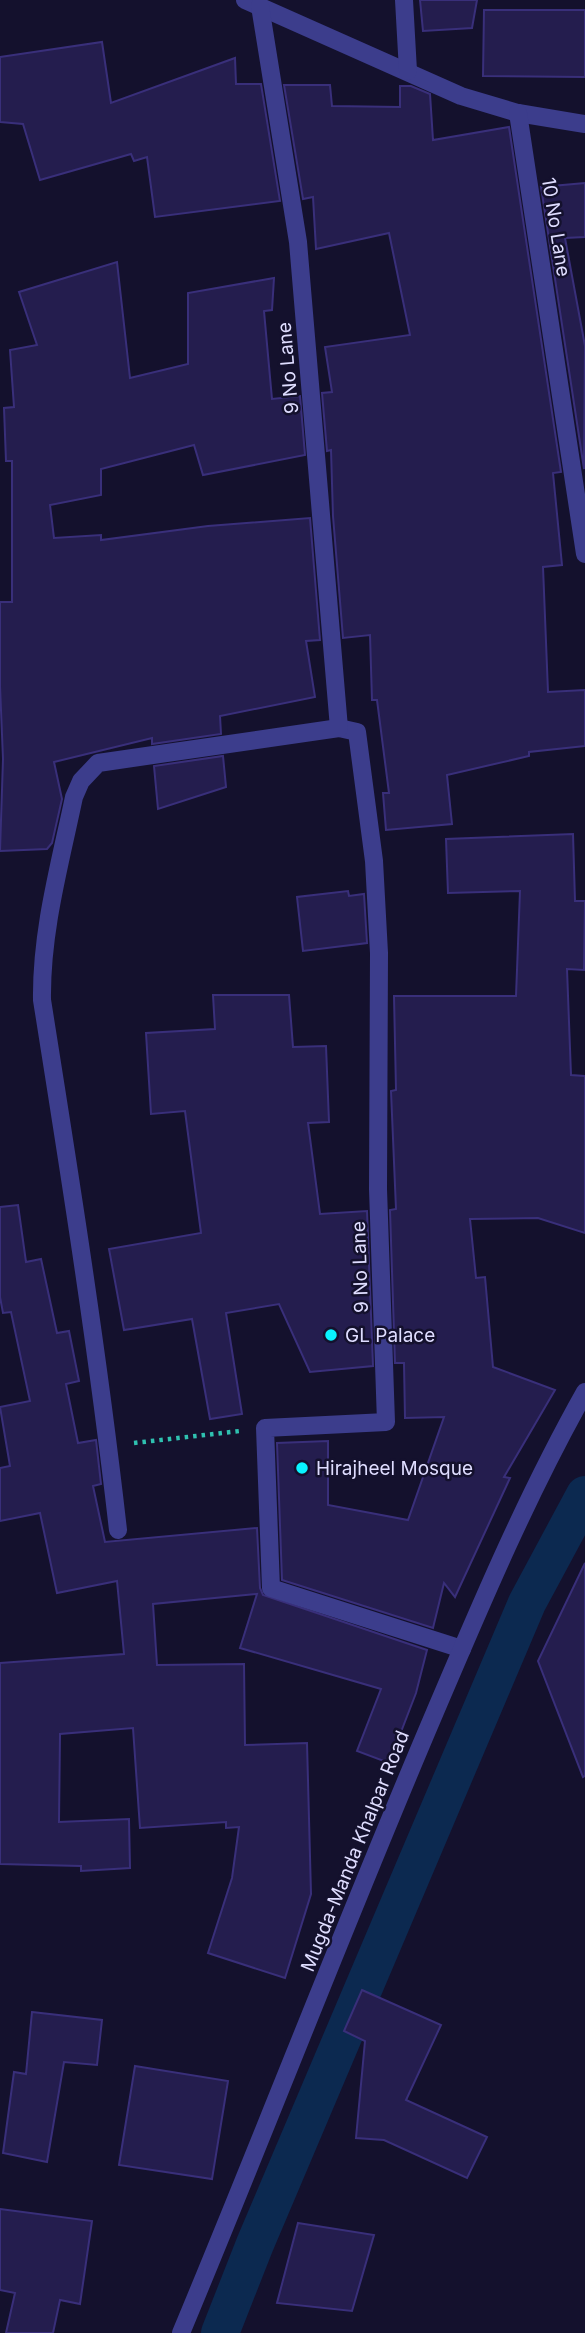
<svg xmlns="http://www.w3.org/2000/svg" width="585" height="2333" viewBox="0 0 585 2333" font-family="Inter,sans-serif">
	<rect width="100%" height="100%" fill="#14112d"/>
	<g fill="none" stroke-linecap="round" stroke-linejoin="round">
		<!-- canal -->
		<path stroke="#0c2950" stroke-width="38" d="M 220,2333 L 255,2244 L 527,1603 L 585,1495"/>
	</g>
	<!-- building -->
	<g fill="#241d4e" stroke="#392f7a" stroke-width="2">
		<path d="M 420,0 L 477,0 L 472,28 L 423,31 Z"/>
		<path d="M 484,10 L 585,10 L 585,77 L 483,76 Z"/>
		<path d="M 102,42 L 111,103 L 235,58 L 236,84 L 261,84 L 280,201 L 155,217 L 147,157 L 134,161 L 131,154 L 40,180 L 23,124 L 0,122 L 0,57 Z"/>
		<path d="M 284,85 L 330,85 L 332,106 L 400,107 L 400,86 L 411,86 L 430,94 L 433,140 L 509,127 L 561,472 L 553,473 L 562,565 L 543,567 L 548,692 L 585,690 L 585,746 L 529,752 L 529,756 L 447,775 L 452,824 L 386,830 L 383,793 L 389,793 L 377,700 L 372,700 L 370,635 L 343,638 L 333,516 L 331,450 L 327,451 L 322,393 L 332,392 L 325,347 L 410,335 L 389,233 L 316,249 L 313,197 L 303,199 Z"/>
		<path d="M 585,183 L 585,237 L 565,238 L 585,346 L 584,469 L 541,187 Z"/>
		<path d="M 117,262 L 130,378 L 188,364 L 188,293 L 274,278 L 272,310 L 264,311 L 272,399 L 300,396 L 305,455 L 203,475 L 194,445 L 101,469 L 101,495 L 50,505 L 54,538 L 101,535 L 101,540 L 208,526 L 310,518 L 320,640 L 306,641 L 315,697 L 220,716 L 221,734 L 152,744 L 152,738 L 54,762 L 62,799 L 52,843 L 47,849 L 0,851 L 3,759 L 0,686 L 0,602 L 12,602 L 12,461 L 6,461 L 4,408 L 14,407 L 10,350 L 37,345 L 19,292 Z"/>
		<path d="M 223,756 L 226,787 L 158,809 L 154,766 Z"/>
		<path d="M 573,834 L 575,901 L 585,901 L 584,970 L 567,969 L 571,1075 L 585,1076 L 585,1233 L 538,1218 L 470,1219 L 476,1278 L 485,1277 L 493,1367 L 555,1390 L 504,1477 L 510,1478 L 455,1597 L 444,1583 L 433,1628 L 282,1580 L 277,1443 L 328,1441 L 328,1505 L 408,1520 L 444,1417 L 405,1418 L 404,1363 L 395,1363 L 390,1210 L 396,1209 L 391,1091 L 396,1090 L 394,996 L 516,996 L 520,891 L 448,893 L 446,839 Z"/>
		<path d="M 348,891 L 349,896 L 364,894 L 367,943 L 303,951 L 297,897 Z"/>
		<path d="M 213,995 L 289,995 L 293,1047 L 326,1046 L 329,1122 L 308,1123 L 320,1214 L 367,1211 L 373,1366 L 310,1372 L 279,1304 L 226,1313 L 242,1414 L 210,1419 L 192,1319 L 124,1330 L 109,1249 L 201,1233 L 185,1111 L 151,1114 L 146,1033 L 215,1029 Z"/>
		<path d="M 18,1205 L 26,1262 L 41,1259 L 57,1333 L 69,1331 L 79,1381 L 66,1384 L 78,1443 L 96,1440 L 101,1484 L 93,1486 L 105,1542 L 257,1528 L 260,1588 L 263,1595 L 427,1650 L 416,1693 L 389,1763 L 357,1751 L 381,1689 L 240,1648 L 257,1594 L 153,1604 L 157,1665 L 244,1664 L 245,1745 L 307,1743 L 311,1894 L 285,1978 L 208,1953 L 232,1878 L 239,1827 L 226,1828 L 226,1822 L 140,1828 L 133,1728 L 60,1734 L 59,1822 L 129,1819 L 130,1868 L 81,1871 L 81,1866 L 0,1864 L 0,1663 L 124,1654 L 117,1581 L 57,1593 L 40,1513 L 0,1521 L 0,1468 L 10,1466 L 0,1407 L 30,1401 L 11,1312 L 3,1313 L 0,1297 L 0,1207 Z"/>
		<path d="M 585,1563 L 585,1776 L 583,1777 L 538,1661 Z"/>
		<path d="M 362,1990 L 441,2025 L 406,2100 L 487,2137 L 467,2178 L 384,2140 L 356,2138 L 365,2041 L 344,2031 Z"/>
		<path d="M 32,2012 L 102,2020 L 97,2065 L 64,2062 L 47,2162 L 3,2153 L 14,2072 L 26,2074 Z"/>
		<path d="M 135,2066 L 228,2081 L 212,2179 L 119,2165 Z"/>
		<path d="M 0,2209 L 92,2221 L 80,2304 L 60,2300 L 53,2333 L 6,2333 L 15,2293 L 0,2290 Z"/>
		<path d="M 298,2223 L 374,2235 L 352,2311 L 277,2303 Z"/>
	</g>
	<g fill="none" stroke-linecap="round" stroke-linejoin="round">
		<!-- path -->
		<path stroke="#2fc1b0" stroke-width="4.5" stroke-dasharray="3.5 5" stroke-linecap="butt" d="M 134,1443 L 240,1431"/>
		<!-- minor -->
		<g stroke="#3c3d8c" stroke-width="18">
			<path d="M 245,0 L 461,96 L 518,113 L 585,124"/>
			<path d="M 404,0 L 408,71"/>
			<path d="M 518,113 L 585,554"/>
			<path d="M 339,728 L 357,732 L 374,861 L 379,953 L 378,1189 L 386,1422 L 265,1428 L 271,1588 L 462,1649"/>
			<path d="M 118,1530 C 98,1353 70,1176 42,1000 C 41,931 60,864 74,797 L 81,781 L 98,763 L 339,728 L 298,242 L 260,6"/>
			<path d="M 181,2333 C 267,2127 347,1918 435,1712 C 481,1604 527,1495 585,1392"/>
		</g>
	</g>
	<!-- markers -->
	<g fill="#09f4ff" stroke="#14112d" stroke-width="2.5">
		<circle cx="331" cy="1335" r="7"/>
		<circle cx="302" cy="1468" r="7"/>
	</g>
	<g text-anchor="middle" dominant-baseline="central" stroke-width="5" stroke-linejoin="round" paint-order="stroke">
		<!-- street labels -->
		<g font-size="19" fill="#dfddff" stroke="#14112d">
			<text transform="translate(556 227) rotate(81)">10 No Lane</text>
			<text transform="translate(288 368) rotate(-95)">9 No Lane</text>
			<text transform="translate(360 1267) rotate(-92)">9 No Lane</text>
			<text transform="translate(355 1851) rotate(-68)">Mugda-Manda Khalpar Road</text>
		</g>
		<!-- poi labels -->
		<g font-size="19" fill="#dfddff" stroke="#14112d" text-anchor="start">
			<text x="345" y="1335">GL Palace</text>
			<text x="316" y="1468">Hirajheel Mosque</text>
		</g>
	</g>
</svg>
